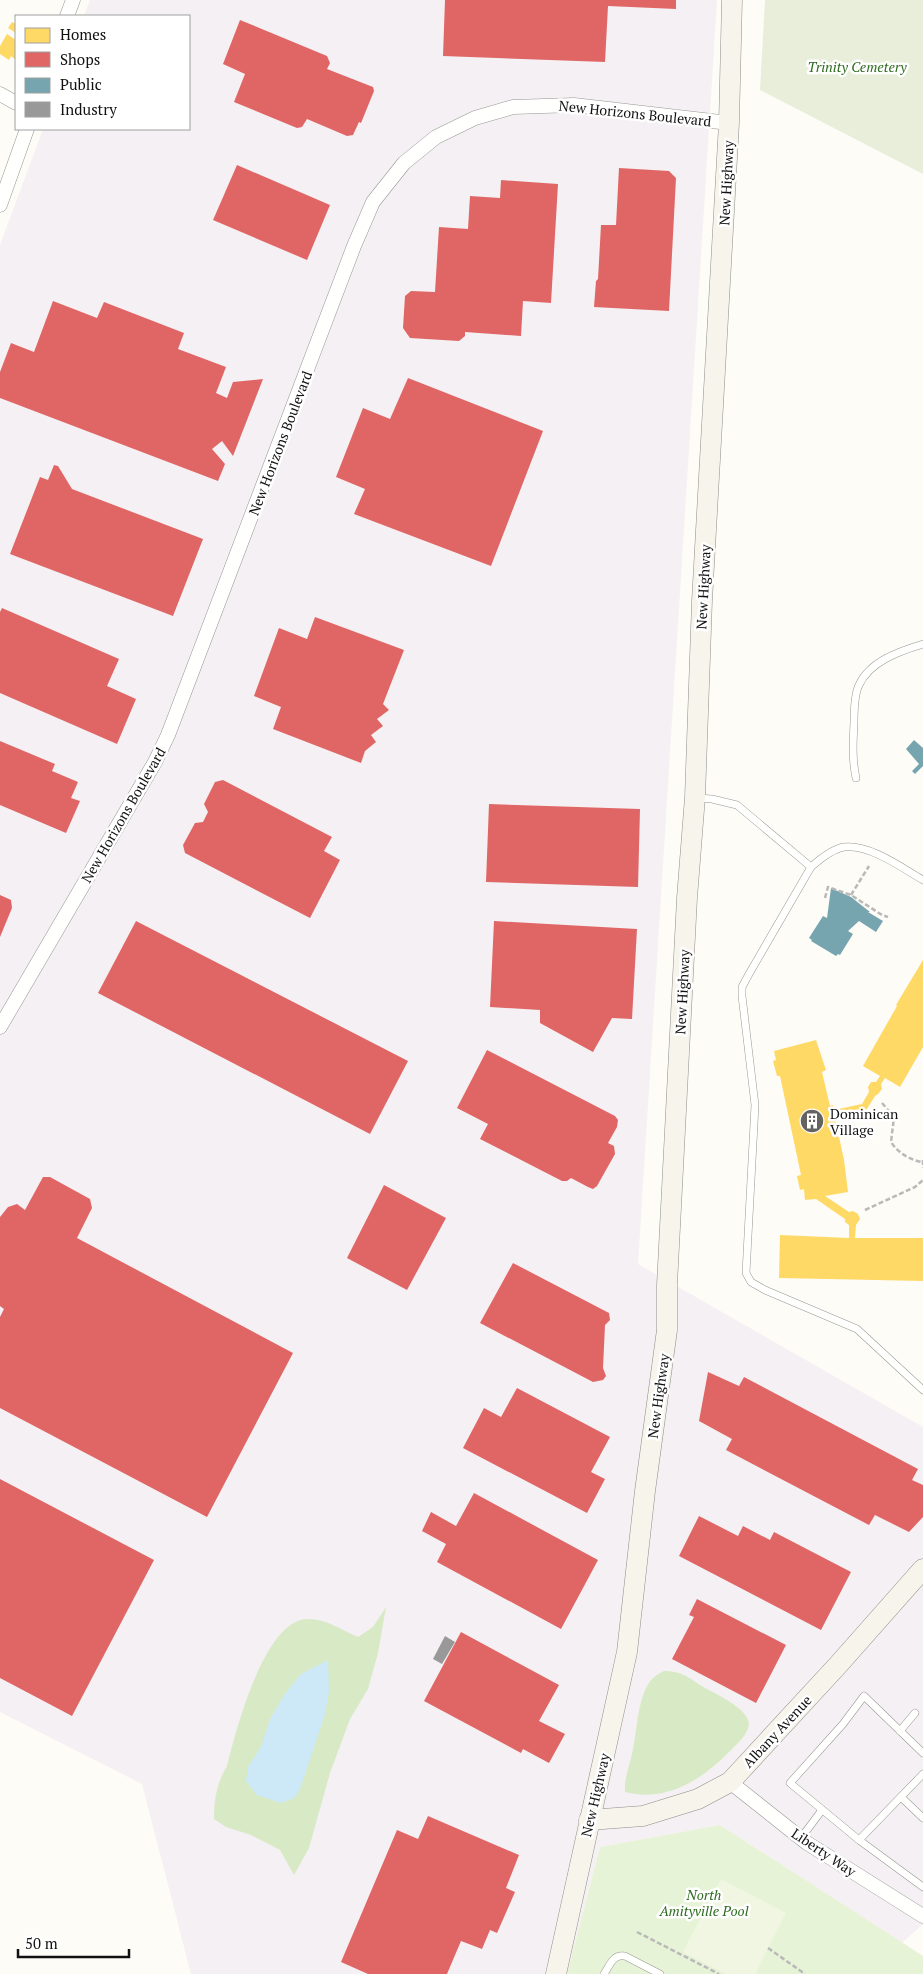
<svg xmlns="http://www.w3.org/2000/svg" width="923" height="1974" viewBox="0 0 923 1974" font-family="'PT Serif',serif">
	<rect width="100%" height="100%" fill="#fdfcf7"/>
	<!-- industrial -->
	<path fill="#f5f0f3" d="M 90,0 L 717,0 L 638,1264 L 923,1427 L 923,1924 L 902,1943 L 720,1825 L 600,1847 L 567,1974 L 191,1974 L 142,1784 L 0,1712 L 0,245 L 43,129 L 189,129 L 189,16 L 84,16 Z"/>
	<!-- green -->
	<path fill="#e7f3d7" d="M 720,1825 L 923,1956 L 923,1974 L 567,1974 L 600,1847 Z"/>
	<!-- forest -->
	<g fill="#d8eac5">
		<path d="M 386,1607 L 378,1653 L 368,1689 L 350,1719 L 330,1773 L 309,1848 L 294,1875 L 280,1850 L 251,1835 L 226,1827 L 214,1819 C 214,1800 217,1782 227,1766 C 236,1731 264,1619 308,1619 C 327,1619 341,1630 358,1637 L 373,1627 Z"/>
		<path d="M 664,1671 C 686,1671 691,1681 709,1690 C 720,1696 747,1709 749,1723 C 749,1733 739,1742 733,1748 C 704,1778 669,1803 625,1792 C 624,1778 629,1768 632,1754 C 637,1733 637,1705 647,1686 C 652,1678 656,1675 664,1671 Z"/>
	</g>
	<!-- cemetery -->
	<path fill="#e9eedb" d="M 765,0 L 923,0 L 923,174 L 760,90 Z"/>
	<!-- pitch -->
	<path fill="#f0f6e1" d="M 721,1879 L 786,1913 L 755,1974 L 726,1974 L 683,1952 Z"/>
	<!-- water -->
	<path fill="#cde8f7" d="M 328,1660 L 329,1691 L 325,1714 L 300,1789 L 294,1798 L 281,1803 L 257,1795 L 246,1781 L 248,1767 L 261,1747 L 270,1719 L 285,1694 L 301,1674 Z"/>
	<!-- homes -->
	<g fill="#ffd966">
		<path d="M 12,22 L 16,24 L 16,33 L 8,28 Z"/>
		<path d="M 7,34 L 16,40 L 16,60 L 11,56 L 9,60 L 0,54 L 0,46 Z"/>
		<path d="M 923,960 L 923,1047 L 900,1087 L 885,1078 L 881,1084 L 882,1089 L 878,1094 L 875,1096 L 865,1112 L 835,1118 L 844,1160 L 848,1192 L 825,1196 L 849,1212 L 853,1211 L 858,1214 L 860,1219 L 856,1225 L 855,1238 L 923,1238 L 923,1281 L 779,1278 L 780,1235 L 849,1238 L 849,1225 L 845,1222 L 845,1219 L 816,1199 L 805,1200 L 804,1189 L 800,1190 L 797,1176 L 801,1175 L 780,1076 L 777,1076 L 773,1061 L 776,1060 L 774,1051 L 816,1040 L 826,1070 L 822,1072 L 830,1106 L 833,1105 L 834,1110 L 862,1104 L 869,1092 L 868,1087 L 871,1082 L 876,1082 L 880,1076 L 863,1066 L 897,1006 L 896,1005 Z"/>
	</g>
	<!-- shops -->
	<g fill="#e06666">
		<path d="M 445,0 L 676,0 L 676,9 L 608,6 L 605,62 L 443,56 Z"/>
		<path d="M 240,20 L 327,56 L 330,63 L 327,69 L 373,87 L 374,91 L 361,123 L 359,122 L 353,135 L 347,136 L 307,119 L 302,127 L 297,128 L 234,102 L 245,74 L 223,64 Z"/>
		<path d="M 237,165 L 330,205 L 307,260 L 213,220 Z"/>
		<path d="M 619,168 L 669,171 L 676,178 L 669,311 L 594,307 L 596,281 L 598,279 L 601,225 L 616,225 Z"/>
		<path d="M 501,180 L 558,184 L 551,303 L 523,301 L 521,336 L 465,332 L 465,336 L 459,341 L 410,338 L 403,328 L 405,296 L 411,291 L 435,292 L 439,227 L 468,229 L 470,196 L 500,198 Z"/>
		<path d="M 53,301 L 97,318 L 104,302 L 184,333 L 178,349 L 226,367 L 216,393 L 227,398 L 233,382 L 263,379 L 233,456 L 222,441 L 212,449 L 225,464 L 218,481 L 0,398 L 0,372 L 11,343 L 34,352 Z"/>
		<path d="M 408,378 L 543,431 L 491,566 L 354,514 L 365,489 L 336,477 L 363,408 L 390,419 Z"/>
		<path d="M 54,465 L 58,466 L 72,489 L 203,539 L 173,616 L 10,554 L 40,477 L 48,480 Z"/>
		<path d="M 2,608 L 119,659 L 107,686 L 136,699 L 117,744 L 0,693 L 0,612 Z"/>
		<path d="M 315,617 L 404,650 L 383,704 L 389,710 L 377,719 L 383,726 L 371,735 L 376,742 L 365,751 L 361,763 L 273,729 L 281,707 L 254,696 L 279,628 L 307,639 Z"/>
		<path d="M 0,741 L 55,764 L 52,771 L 78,782 L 71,798 L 80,801 L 66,833 L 0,805 Z"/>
		<path d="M 223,780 L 332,837 L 324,851 L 340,860 L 310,918 L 185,853 L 183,845 L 195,823 L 203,822 L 208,812 L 204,804 L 215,782 Z"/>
		<path d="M 489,804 L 640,809 L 638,887 L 486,882 Z"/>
		<path d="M 0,895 L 11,900 L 12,908 L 0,937 Z"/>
		<path d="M 136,921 L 408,1061 L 370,1134 L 98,993 Z"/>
		<path d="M 494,921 L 637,929 L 632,1019 L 612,1018 L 593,1052 L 540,1023 L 540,1010 L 490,1007 Z"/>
		<path d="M 487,1050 L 615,1116 L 618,1120 L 617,1127 L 608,1143 L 614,1146 L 615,1154 L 597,1186 L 593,1189 L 588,1187 L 571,1178 L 567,1181 L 562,1181 L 480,1139 L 488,1124 L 457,1108 Z"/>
		<path d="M 43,1177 L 50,1177 L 90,1199 L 92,1208 L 77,1238 L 293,1353 L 207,1517 L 0,1408 L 0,1317 L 4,1309 L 0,1306 L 0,1217 L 8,1207 L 17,1204 L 25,1210 Z"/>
		<path d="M 384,1185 L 446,1218 L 407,1290 L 347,1258 Z"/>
		<path d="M 513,1263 L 609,1313 L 610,1320 L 605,1325 L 603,1368 L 606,1376 L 603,1380 L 593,1382 L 480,1323 Z"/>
		<path d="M 708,1372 L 739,1386 L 744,1377 L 918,1469 L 912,1480 L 923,1485 L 923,1517 L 909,1532 L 875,1515 L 869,1525 L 726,1450 L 732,1439 L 699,1421 Z"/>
		<path d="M 517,1388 L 610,1437 L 591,1472 L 605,1479 L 587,1513 L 463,1448 L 484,1408 L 501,1417 Z"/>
		<path d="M 0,1479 L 154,1560 L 72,1716 L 0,1678 Z"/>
		<path d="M 474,1493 L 598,1560 L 561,1629 L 437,1562 L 446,1544 L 422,1531 L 431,1512 L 456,1526 Z"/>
		<path d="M 699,1516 L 738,1536 L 743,1526 L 770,1540 L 774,1532 L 851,1572 L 821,1630 L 679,1556 Z"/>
		<path d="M 697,1599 L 786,1645 L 756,1703 L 672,1659 L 694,1617 L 689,1615 Z"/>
		<path d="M 461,1632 L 559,1685 L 539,1721 L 565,1734 L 549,1763 L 523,1749 L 521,1753 L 424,1701 Z"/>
		<path d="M 428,1816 L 519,1855 L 506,1888 L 515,1892 L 497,1933 L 490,1930 L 482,1949 L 461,1941 L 447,1974 L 368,1974 L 341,1962 L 397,1830 L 418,1839 Z"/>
	</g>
	<!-- public -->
	<g fill="#76a5af">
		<path d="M 914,740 L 923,748 L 923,766 L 915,774 L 912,771 L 919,764 L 906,749 Z"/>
		<path d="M 831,888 L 851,897 L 870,912 L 868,912 L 883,921 L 876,932 L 859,921 L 848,931 L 853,934 L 840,955 L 838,954 L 836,956 L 811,941 L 812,940 L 809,938 L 823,916 L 827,918 Z"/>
	</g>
	<!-- industry -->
	<path fill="#999" d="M 445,1636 L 455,1642 L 442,1664 L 433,1659 Z"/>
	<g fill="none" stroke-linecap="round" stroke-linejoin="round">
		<!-- lane casing -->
		<g stroke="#979795" stroke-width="8">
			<g id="lane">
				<path d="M 856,778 C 852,759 853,742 854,723 C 854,712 854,695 859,685 C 870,661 900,651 923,644"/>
				<path d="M 697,798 L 712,799 L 737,805 L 811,867"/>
				<path d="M 923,880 C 902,868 870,844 844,847 C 832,849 820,859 811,867 L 749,974 L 742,987 L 742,996 L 755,1105 L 746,1273 L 751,1282 L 765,1290 L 857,1329 L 923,1390"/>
				<path d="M 900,1731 L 915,1713"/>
				<path d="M 923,1753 L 864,1696 L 843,1724 L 790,1783 L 859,1840 L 923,1887"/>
				<path d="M 901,1797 L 923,1818"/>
				<path d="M 801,1838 L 822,1810"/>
				<path d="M 859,1840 L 923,1774"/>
				<path d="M 604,1974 C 610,1965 613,1954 625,1956 L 660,1974"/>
			</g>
		</g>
		<!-- street casing -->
		<g stroke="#979795" stroke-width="15">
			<g id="street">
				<path d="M 67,16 L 73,0"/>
				<path d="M 0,94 L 16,103"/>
				<path d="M 0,205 L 27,129"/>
				<path d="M 0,1027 L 155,762 L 168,735 L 354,246 L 373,202 L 404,163 L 436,137 L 475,118 L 513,107 L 574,105 L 729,123"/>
				<path d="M 730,1782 L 807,1843 L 923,1916"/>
			</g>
		</g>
		<!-- secondary casing -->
		<g stroke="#8e8d8b" stroke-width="21">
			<g id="secondary">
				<path d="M 589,1820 L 643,1816 L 698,1799 L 730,1782 L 838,1665 L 923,1569"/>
				<path d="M 556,1974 L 627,1652 L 645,1491 L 667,1330 L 667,1285 L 687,898 L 695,797 L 702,601 L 729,123 L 732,0"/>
			</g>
		</g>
		<!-- path -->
		<g stroke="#b9b9b8" stroke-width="2.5" stroke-dasharray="5 2.5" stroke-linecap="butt">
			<path d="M 851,895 L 869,866"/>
			<path d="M 825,898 L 828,887 L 851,895 L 882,915 L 888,917"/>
			<path d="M 882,1103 L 894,1117 L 891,1142 C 898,1153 910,1160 922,1162"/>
			<path d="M 923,1160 L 923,1168"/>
			<path d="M 865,1210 L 915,1187 L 923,1180"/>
			<path d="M 637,1932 L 719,1974"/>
			<path d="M 768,1948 L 805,1974"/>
		</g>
		<!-- lane -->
		<use href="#lane" stroke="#fffffe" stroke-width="7"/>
		<!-- street -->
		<use href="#street" stroke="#fffffe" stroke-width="14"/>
		<!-- secondary -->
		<use href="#secondary" stroke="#f6f4eb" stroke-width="20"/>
	</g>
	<!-- icons -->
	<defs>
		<g id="building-disc" transform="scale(1.25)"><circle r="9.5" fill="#646362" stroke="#fff"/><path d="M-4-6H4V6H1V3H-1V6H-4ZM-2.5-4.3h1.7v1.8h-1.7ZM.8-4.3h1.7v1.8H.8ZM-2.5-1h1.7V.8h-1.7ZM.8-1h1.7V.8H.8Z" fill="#fff"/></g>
	</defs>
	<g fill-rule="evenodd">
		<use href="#building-disc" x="812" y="1121"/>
	</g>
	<g text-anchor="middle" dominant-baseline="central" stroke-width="5" stroke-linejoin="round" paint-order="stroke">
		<!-- park labels -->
		<g font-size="14" font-style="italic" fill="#2f6b1f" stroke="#fff">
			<text x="857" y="66">Trinity Cemetery</text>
			<text x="704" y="1894">North<tspan x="704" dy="16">Amityville Pool</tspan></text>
		</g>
		<!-- street labels -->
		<g font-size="14" fill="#111" stroke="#fff">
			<text transform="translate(635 113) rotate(6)">New Horizons Boulevard</text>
			<text transform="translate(726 183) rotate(-87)">New Highway</text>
			<text transform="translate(280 443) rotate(-69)">New Horizons Boulevard</text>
			<text transform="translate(703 587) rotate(-87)">New Highway</text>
			<text transform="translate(123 815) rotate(-60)">New Horizons Boulevard</text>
			<text transform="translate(682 992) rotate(-87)">New Highway</text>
			<text transform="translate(658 1396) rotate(-82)">New Highway</text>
			<text transform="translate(777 1731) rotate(-47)">Albany Avenue</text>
			<text transform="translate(595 1795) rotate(-77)">New Highway</text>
			<text transform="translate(824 1852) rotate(34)">Liberty Way</text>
		</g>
		<!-- poi labels -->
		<g font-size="14" fill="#111" stroke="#fff" text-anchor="start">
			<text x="830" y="1113">Dominican<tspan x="830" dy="16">Village</tspan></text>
		</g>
	</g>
	<!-- legend -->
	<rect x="15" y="15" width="175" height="115" fill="#ffffff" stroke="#a0a0a0"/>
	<rect x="25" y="28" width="25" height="15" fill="#ffd966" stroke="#a0a0a0"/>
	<text x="60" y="40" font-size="15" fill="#111111">Homes</text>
	<rect x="25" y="52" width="25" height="15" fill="#e06666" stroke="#a0a0a0"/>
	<text x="60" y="65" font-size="15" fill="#111111">Shops</text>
	<rect x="25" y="78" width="25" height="15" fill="#76a5af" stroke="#a0a0a0"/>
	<text x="60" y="90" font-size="15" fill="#111111">Public</text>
	<rect x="25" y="102" width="25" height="15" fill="#999999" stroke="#a0a0a0"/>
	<text x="60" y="115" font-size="15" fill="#111111">Industry</text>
	<!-- scale -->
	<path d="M18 1949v8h111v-8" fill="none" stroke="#111111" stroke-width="2.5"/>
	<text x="25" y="1949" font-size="15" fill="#111111" stroke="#ffffff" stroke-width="4" paint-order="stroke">50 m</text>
</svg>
